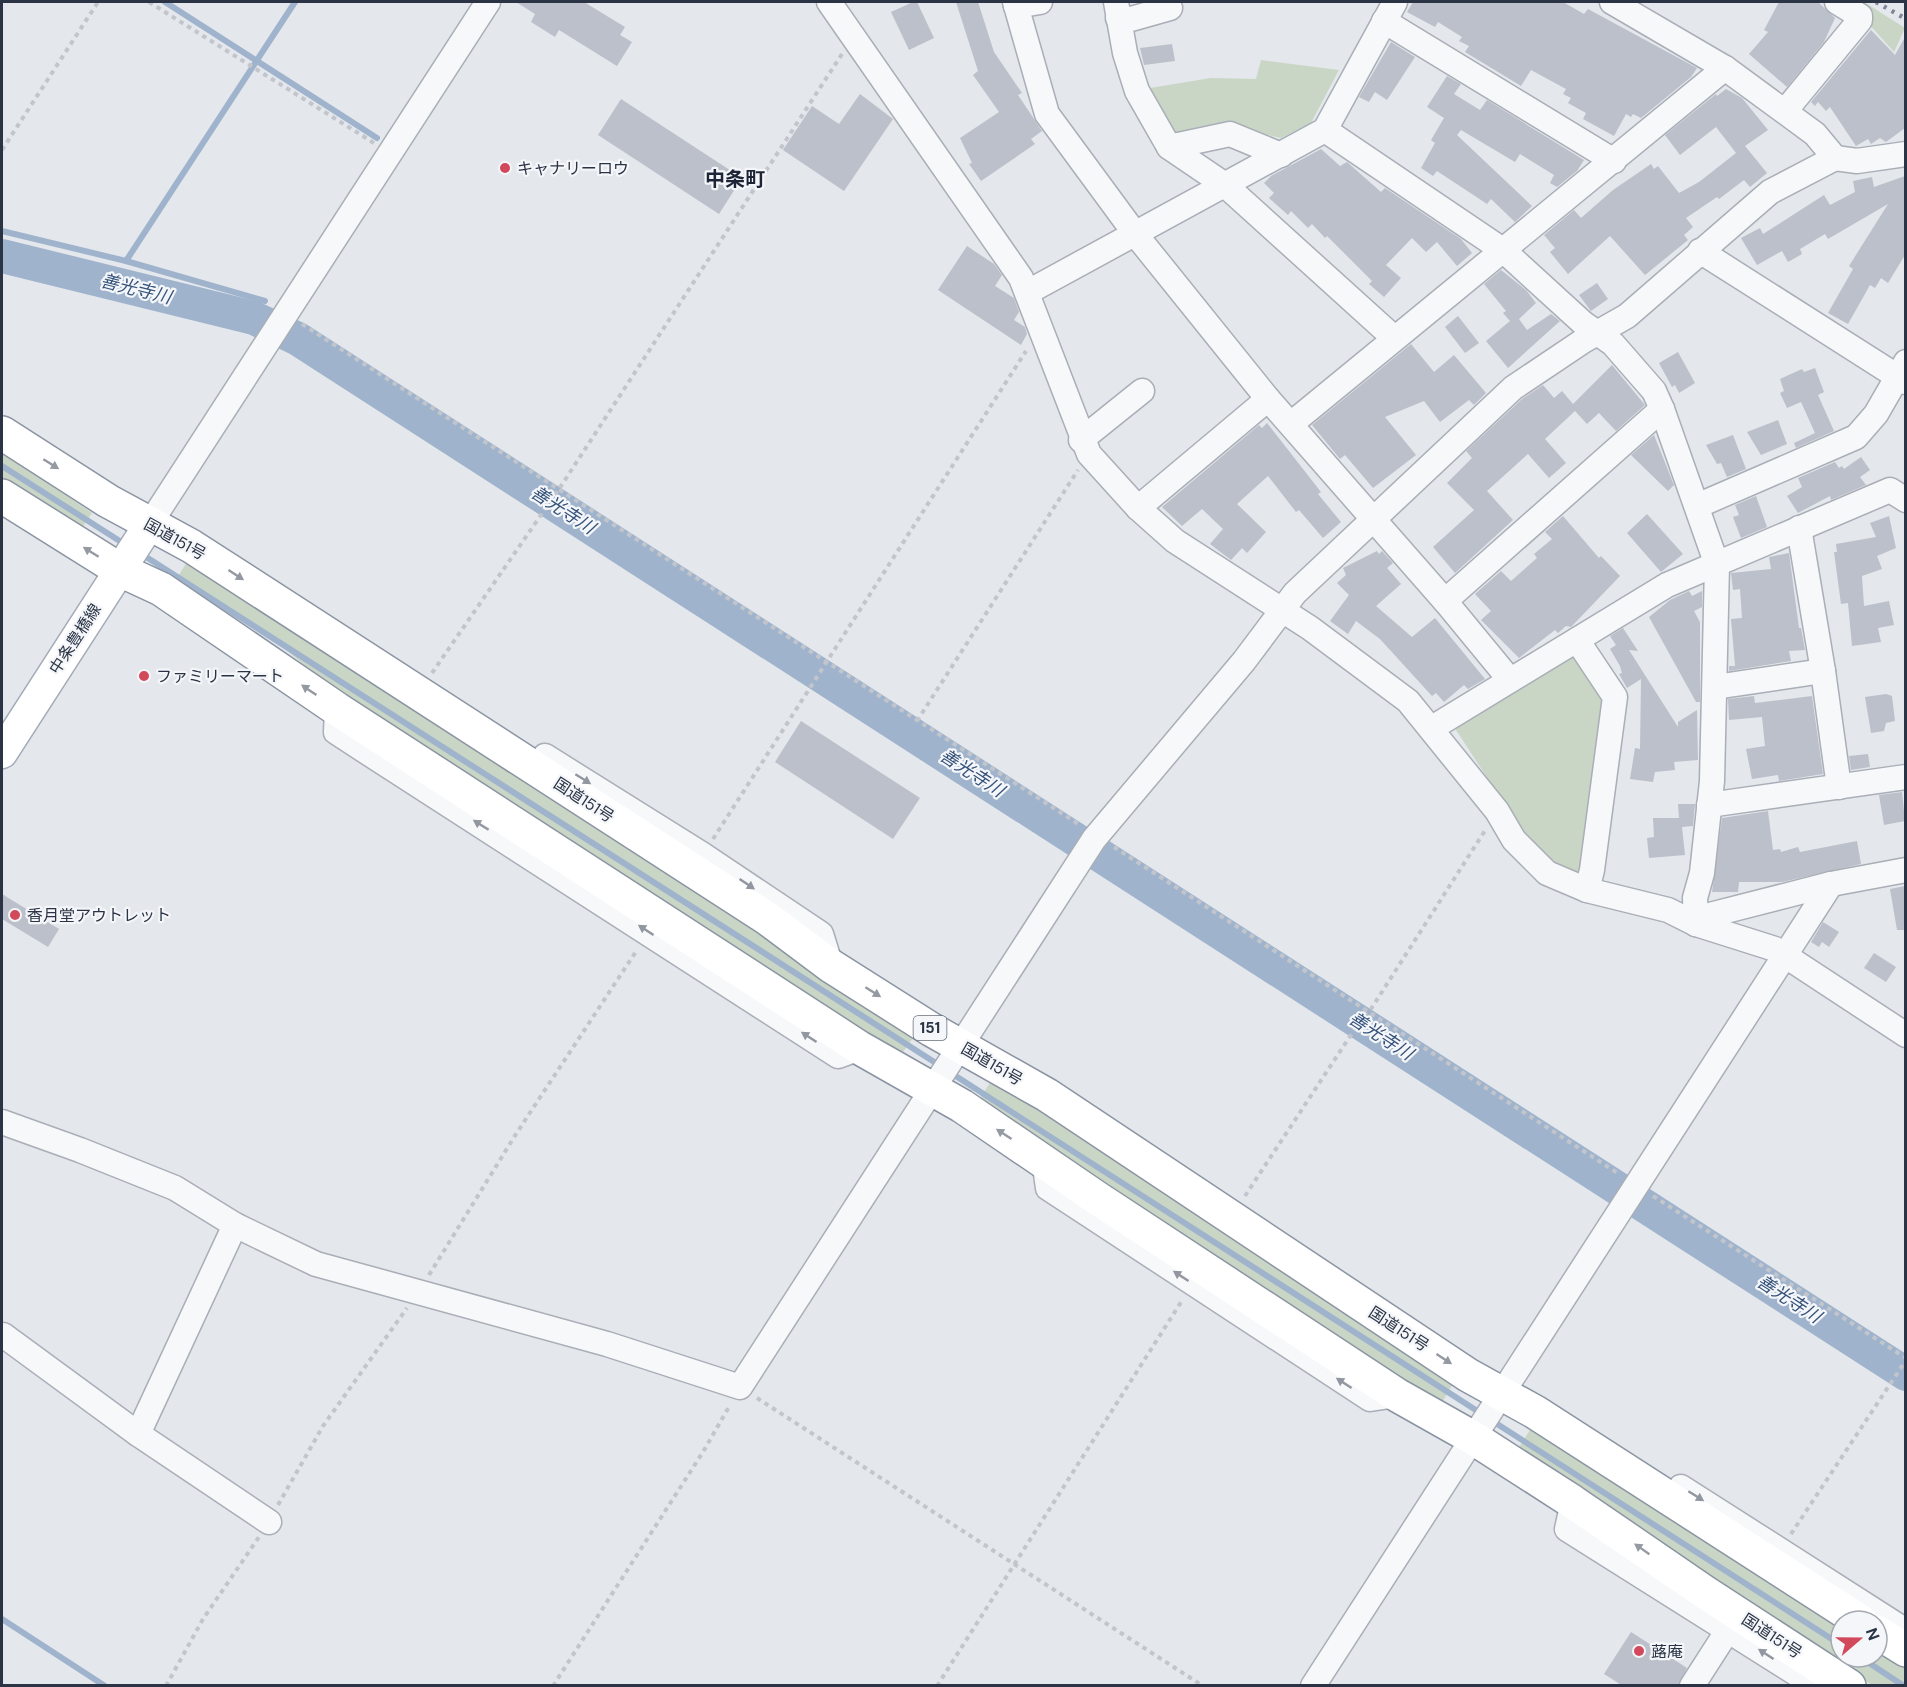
<svg xmlns="http://www.w3.org/2000/svg" width="1907" height="1687" viewBox="0 0 1907 1687" font-family="'DM Sans','Noto Sans JP',sans-serif">
	<rect width="100%" height="100%" fill="#e4e7ec"/>
	<!-- green -->
	<g fill="#c9d6c5">
		<path d="M 1864,2 L 1905,28 L 1894,52 L 1869,24 Z"/>
		<path d="M 1261,60 L 1339,70 L 1311,123 L 1281,138 L 1236,128 L 1169,135 L 1150,88 L 1211,78 L 1256,79 Z"/>
		<path d="M 2,452 L 92,513 L 79,532 L 2,481 Z"/>
		<path d="M 189,559 L 729,906 L 815,972 L 913,1038 L 898,1059 L 359,711 L 266,633 L 177,578 Z"/>
		<path d="M 1570,652 L 1605,694 L 1585,868 L 1576,873 L 1545,857 L 1524,834 L 1456,730 L 1458,723 Z"/>
		<path d="M 993,1078 L 1454,1382 L 1441,1404 L 1138,1215 L 979,1100 Z"/>
		<path d="M 1533,1425 L 1841,1623 L 1841,1657 L 1877,1657 L 1877,1647 L 1905,1665 L 1905,1685 L 1872,1685 L 1687,1566 L 1518,1449 Z"/>
	</g>
	<g fill="none" stroke-linecap="round" stroke-linejoin="round">
		<!-- stream -->
		<g stroke="#9fb4cc" stroke-width="6">
			<path d="M 165,2 L 377,138"/>
			<path d="M 2,231 L 126,261 L 265,301"/>
			<path d="M 126,261 L 295,2"/>
			<path d="M 2,466 L 126,545"/>
			<path d="M 140,553 L 942,1067"/>
			<path d="M 951,1073 L 1482,1414"/>
			<path d="M 1491,1420 L 1841,1645"/>
			<path d="M 2,1619 L 105,1686"/>
			<path d="M 1860,1657 L 1904,1686"/>
		</g>
		<!-- river -->
		<path stroke="#9fb4cc" stroke-width="34" d="M 2,256 L 254,318 L 298,339 L 1906,1374"/>
	</g>
	<!-- building -->
	<g fill="#bbc0ca">
		<path d="M 516,2 L 584,2 L 625,27 L 620,35 L 632,42 L 617,66 L 559,30 L 555,37 L 531,22 L 535,14 Z"/>
		<path d="M 913,2 L 917,2 L 934,38 L 909,50 L 891,12 Z"/>
		<path d="M 956,2 L 978,2 L 994,52 L 1022,93 L 1018,95 L 1042,131 L 1031,139 L 1035,144 L 981,181 L 969,164 L 972,163 L 960,138 L 999,112 L 973,75 L 978,71 Z"/>
		<path d="M 1413,2 L 1563,2 L 1584,14 L 1588,9 L 1697,68 L 1691,77 L 1641,118 L 1633,114 L 1631,117 L 1626,114 L 1614,136 L 1583,119 L 1586,113 L 1568,103 L 1571,98 L 1563,94 L 1566,89 L 1531,70 L 1521,86 L 1465,52 L 1469,46 L 1459,41 L 1462,37 L 1438,22 L 1435,27 L 1407,12 Z"/>
		<path d="M 1779,2 L 1818,2 L 1835,18 L 1824,42 L 1787,87 L 1749,54 L 1768,32 L 1764,30 Z"/>
		<path d="M 1871,30 L 1895,55 L 1905,37 L 1905,128 L 1886,142 L 1880,138 L 1871,144 L 1868,139 L 1856,146 L 1830,107 L 1826,111 L 1818,102 L 1815,106 L 1811,102 Z"/>
		<path d="M 1391,42 L 1415,57 L 1387,100 L 1375,92 L 1369,102 L 1359,97 Z"/>
		<path d="M 1172,44 L 1175,61 L 1144,65 L 1140,48 Z"/>
		<path d="M 1447,76 L 1461,84 L 1454,94 L 1480,110 L 1487,100 L 1584,160 L 1577,171 L 1557,187 L 1550,183 L 1554,175 L 1520,154 L 1515,162 L 1461,130 L 1457,135 L 1532,206 L 1515,222 L 1491,199 L 1487,204 L 1437,171 L 1433,176 L 1421,168 L 1435,143 L 1431,140 L 1444,118 L 1427,107 Z"/>
		<path d="M 1726,89 L 1742,98 L 1768,130 L 1745,146 L 1767,173 L 1750,187 L 1744,180 L 1719,199 L 1717,197 L 1686,218 L 1693,227 L 1684,235 L 1688,240 L 1645,275 L 1610,236 L 1568,274 L 1550,252 L 1555,248 L 1544,235 L 1574,210 L 1581,218 L 1613,190 L 1651,164 L 1654,169 L 1658,166 L 1679,193 L 1699,182 L 1736,153 L 1716,127 L 1680,155 L 1665,135 L 1716,94 L 1717,96 Z"/>
		<path d="M 860,94 L 893,119 L 844,191 L 783,150 L 812,106 L 839,124 Z"/>
		<path d="M 621,99 L 742,178 L 719,214 L 598,135 Z"/>
		<path d="M 1321,149 L 1340,166 L 1347,162 L 1381,192 L 1385,188 L 1461,239 L 1472,253 L 1457,266 L 1437,242 L 1426,252 L 1412,238 L 1386,265 L 1401,278 L 1384,297 L 1369,284 L 1372,281 L 1327,236 L 1325,238 L 1312,224 L 1308,228 L 1291,211 L 1288,215 L 1269,198 L 1274,193 L 1264,183 L 1271,176 Z"/>
		<path d="M 1905,176 L 1905,255 L 1888,283 L 1881,278 L 1875,288 L 1870,285 L 1848,324 L 1828,313 L 1853,269 L 1849,266 L 1888,204 L 1828,239 L 1825,234 L 1800,249 L 1802,254 L 1788,262 L 1782,251 L 1757,265 L 1741,238 L 1760,228 L 1763,234 L 1824,195 L 1830,205 L 1855,192 L 1853,181 L 1872,177 L 1874,187 Z"/>
		<path d="M 967,246 L 994,264 L 1002,275 L 995,286 L 1014,298 L 1019,312 L 1014,320 L 1025,327 L 1027,334 L 1021,345 L 938,290 Z"/>
		<path d="M 1501,270 L 1526,290 L 1536,303 L 1519,319 L 1527,330 L 1551,314 L 1560,321 L 1508,368 L 1486,341 L 1510,321 L 1503,313 L 1506,311 L 1484,284 Z"/>
		<path d="M 1597,283 L 1608,299 L 1591,311 L 1579,295 Z"/>
		<path d="M 1458,316 L 1479,343 L 1465,353 L 1445,327 Z"/>
		<path d="M 1411,344 L 1434,372 L 1454,355 L 1486,393 L 1474,405 L 1469,400 L 1440,422 L 1424,401 L 1385,417 L 1416,455 L 1373,488 L 1345,455 L 1340,459 L 1312,425 Z"/>
		<path d="M 1678,352 L 1695,383 L 1679,393 L 1675,385 L 1672,387 L 1659,363 Z"/>
		<path d="M 1612,365 L 1645,405 L 1616,431 L 1599,413 L 1587,424 L 1575,411 L 1545,439 L 1566,463 L 1549,478 L 1528,454 L 1487,491 L 1513,520 L 1455,573 L 1433,547 L 1474,510 L 1447,483 L 1472,458 L 1466,451 L 1522,399 L 1543,385 L 1554,398 L 1562,391 L 1573,404 Z"/>
		<path d="M 1815,368 L 1824,392 L 1818,395 L 1834,431 L 1796,448 L 1794,443 L 1815,433 L 1801,402 L 1787,408 L 1780,393 L 1784,391 L 1780,379 L 1802,369 L 1804,372 Z"/>
		<path d="M 1778,420 L 1787,444 L 1761,455 L 1747,432 Z"/>
		<path d="M 1267,423 L 1321,492 L 1318,494 L 1341,522 L 1323,538 L 1299,510 L 1296,512 L 1268,476 L 1237,504 L 1266,532 L 1247,553 L 1242,548 L 1231,560 L 1210,544 L 1223,529 L 1202,509 L 1182,526 L 1162,507 L 1259,425 L 1262,428 Z"/>
		<path d="M 1654,435 L 1674,485 L 1668,491 L 1631,455 Z"/>
		<path d="M 1733,435 L 1746,469 L 1727,477 L 1721,463 L 1717,464 L 1706,445 Z"/>
		<path d="M 1861,457 L 1870,470 L 1860,477 L 1866,485 L 1831,500 L 1830,496 L 1798,513 L 1787,496 L 1802,487 L 1798,478 L 1835,462 L 1839,468 L 1842,466 L 1844,469 Z"/>
		<path d="M 1756,496 L 1767,527 L 1741,538 L 1733,517 L 1739,515 L 1735,505 Z"/>
		<path d="M 1647,514 L 1683,554 L 1661,572 L 1627,533 Z"/>
		<path d="M 1563,516 L 1599,558 L 1601,556 L 1620,576 L 1571,627 L 1566,626 L 1558,633 L 1555,630 L 1519,658 L 1481,620 L 1491,611 L 1475,594 L 1501,571 L 1511,581 L 1537,558 L 1534,554 L 1552,539 L 1545,532 Z"/>
		<path d="M 1889,516 L 1896,548 L 1877,556 L 1882,569 L 1862,576 L 1864,606 L 1889,601 L 1894,625 L 1878,628 L 1881,642 L 1852,646 L 1848,603 L 1841,604 L 1834,552 L 1837,552 L 1836,544 L 1876,537 L 1870,523 Z"/>
		<path d="M 1377,551 L 1379,554 L 1382,551 L 1393,563 L 1387,568 L 1401,584 L 1376,606 L 1412,637 L 1435,618 L 1485,679 L 1468,689 L 1464,685 L 1444,702 L 1436,693 L 1432,696 L 1380,639 L 1356,621 L 1348,634 L 1330,621 L 1349,595 L 1337,583 L 1346,575 L 1343,568 Z"/>
		<path d="M 1789,553 L 1799,628 L 1801,628 L 1805,650 L 1789,651 L 1791,661 L 1729,671 L 1729,666 L 1735,666 L 1731,619 L 1742,618 L 1740,589 L 1733,590 L 1731,573 L 1771,569 L 1769,557 Z"/>
		<path d="M 1689,591 L 1692,596 L 1702,591 L 1702,607 L 1694,611 L 1700,622 L 1700,702 L 1696,702 L 1649,617 L 1670,600 Z"/>
		<path d="M 1623,628 L 1638,651 L 1629,650 L 1678,727 L 1678,722 L 1697,710 L 1698,760 L 1674,762 L 1675,770 L 1655,772 L 1653,782 L 1630,779 L 1635,748 L 1640,749 L 1641,679 L 1627,688 L 1619,674 L 1622,673 L 1620,666 L 1610,649 L 1616,645 L 1610,636 Z"/>
		<path d="M 1886,694 L 1892,696 L 1895,721 L 1886,723 L 1884,731 L 1871,733 L 1865,697 Z"/>
		<path d="M 1754,696 L 1755,703 L 1812,696 L 1823,774 L 1779,781 L 1778,775 L 1752,779 L 1746,749 L 1765,746 L 1762,717 L 1729,720 L 1728,699 Z"/>
		<path d="M 801,721 L 920,798 L 893,839 L 775,762 Z"/>
		<path d="M 1868,754 L 1870,767 L 1851,770 L 1849,756 Z"/>
		<path d="M 1902,792 L 1905,821 L 1884,825 L 1879,795 Z"/>
		<path d="M 1678,804 L 1695,804 L 1693,826 L 1682,827 L 1685,855 L 1649,858 L 1647,838 L 1654,837 L 1653,818 L 1679,818 Z"/>
		<path d="M 1768,811 L 1773,850 L 1780,849 L 1781,852 L 1798,847 L 1800,852 L 1857,841 L 1861,864 L 1782,882 L 1739,882 L 1738,892 L 1712,892 L 1722,818 Z"/>
		<path d="M 1905,886 L 1905,930 L 1897,930 L 1890,889 Z"/>
		<path d="M 2,894 L 59,929 L 48,947 L 2,919 Z"/>
		<path d="M 1823,922 L 1839,932 L 1829,947 L 1822,942 L 1819,947 L 1811,942 Z"/>
		<path d="M 1874,953 L 1896,967 L 1886,982 L 1864,968 Z"/>
		<path d="M 1631,1632 L 1687,1668 L 1678,1686 L 1623,1686 L 1604,1674 Z"/>
	</g>
	<g fill="none" stroke-linecap="round" stroke-linejoin="round">
		<!-- minor casing -->
		<g stroke="#a9aeb7" stroke-width="27">
			<g id="minor">
				<path d="M 829,2 L 1021,278 L 1089,454 L 1138,508 L 1175,541 L 1310,628 L 1408,701 L 1497,811 L 1514,840 L 1547,873 L 1587,890 L 1668,910 L 1696,924 L 1775,949 L 1906,1035"/>
				<path d="M 1015,2 L 1047,114 L 1136,235 L 1268,399 L 1445,601 L 1510,680"/>
				<path d="M 1116,2 L 1125,53 L 1137,91 L 1169,147 L 1225,185 L 1393,337"/>
				<path d="M 1612,2 L 1725,68 L 1815,134 L 1835,158"/>
				<path d="M 1016,6 L 1040,2"/>
				<path d="M 1118,18 L 1131,19 L 1170,8"/>
				<path d="M 1384,21 L 1614,161"/>
				<path d="M 1785,111 L 1860,20 L 1860,16 L 1837,2"/>
				<path d="M 1325,130 L 1504,251 L 1583,323 L 1613,344 L 1654,391 L 1662,409 L 1717,565 L 1712,781 L 1702,873 L 1695,898 L 1696,924"/>
				<path d="M 1169,147 L 1230,134 L 1281,155"/>
				<path d="M 1700,251 L 1906,382"/>
				<path d="M 1028,292 L 1325,130 L 1395,2"/>
				<path d="M 1291,424 L 1725,68"/>
				<path d="M 1081,440 L 1142,391"/>
				<path d="M 1697,506 L 1856,437 L 1876,414 L 1906,362"/>
				<path d="M 1138,508 L 1268,399"/>
				<path d="M 149,525 L 488,2"/>
				<path d="M 1799,528 L 1823,671 L 1839,787"/>
				<path d="M 1445,601 L 1662,409"/>
				<path d="M 1577,640 L 1615,697 L 1592,870 L 1587,890"/>
				<path d="M 1715,687 L 1823,671"/>
				<path d="M 337,709 L 336,732 L 379,760 L 838,1056 L 860,1048"/>
				<path d="M 1432,728 L 1667,585 L 1890,490 L 1906,500"/>
				<path d="M 545,756 L 703,855 L 821,934 L 831,966"/>
				<path d="M 1709,805 L 1906,777"/>
				<path d="M 1696,924 L 1706,916 L 1831,884 L 1906,870"/>
				<path d="M 2,1122 L 80,1150 L 175,1188 L 235,1225 L 316,1264 L 607,1344 L 740,1387 L 1094,839 L 1244,661 L 1295,593 L 1513,388 L 1583,341 L 1627,316 L 1770,192 L 1835,158 L 1857,161 L 1906,154"/>
				<path d="M 1044,1160 L 1048,1188 L 1370,1399 L 1397,1395"/>
				<path d="M 3,1335 L 138,1434 L 269,1522"/>
				<path d="M 138,1434 L 235,1225"/>
				<path d="M 1681,1487 L 1906,1631"/>
				<path d="M 1573,1502 L 1567,1529 L 1816,1686"/>
				<path d="M 1313,1686 L 1831,884"/>
				<path d="M 1692,1686 L 1728,1630"/>
			</g>
		</g>
		<!-- major casing -->
		<g stroke="#a3abb8" stroke-width="33">
			<path id="major" d="M 2,753 L 149,525"/>
		</g>
		<!-- highway casing -->
		<g stroke="#8b94a3" stroke-width="36">
			<g id="highway">
				<path d="M 2,433 L 108,501 L 191,546 L 768,919 L 831,966 L 932,1030 L 1047,1095 L 1468,1375 L 1535,1412 L 1860,1621"/>
				<path d="M 2,496 L 120,570 L 161,589 L 337,709 L 860,1048 L 962,1106 L 1097,1198 L 1397,1395 L 1475,1439 L 1573,1502 L 1706,1593 L 1849,1686"/>
				<path d="M 1877,1632 L 1906,1650"/>
			</g>
		</g>
		<!-- path -->
		<g stroke="#c2c5cb" stroke-width="4" stroke-dasharray="4.5 4.5" stroke-linecap="butt">
			<path d="M 149,2 L 374,143"/>
			<path d="M 2,150 L 98,2"/>
			<path d="M 302,324 L 1080,825"/>
			<path d="M 432,673 L 563,483 L 842,54"/>
			<path d="M 917,721 L 1078,470"/>
			<path d="M 713,839 L 1026,351"/>
			<path d="M 1114,847 L 1619,1174"/>
			<path d="M 1245,1196 L 1364,1015 L 1371,1009 L 1486,829"/>
			<path d="M 1653,1196 L 1906,1358"/>
			<path d="M 429,1275 L 516,1134 L 637,950"/>
			<path d="M 757,1398 L 1203,1686"/>
			<path d="M 278,1505 L 323,1426 L 407,1308"/>
			<path d="M 1791,1534 L 1906,1360"/>
			<path d="M 166,1686 L 203,1619 L 259,1537"/>
			<path d="M 553,1686 L 703,1452 L 730,1405"/>
			<path d="M 937,1686 L 1183,1299"/>
		</g>
		<!-- minor -->
		<use href="#minor" stroke="#f7f8fa" stroke-width="24"/>
		<!-- major -->
		<use href="#major" stroke="#fff" stroke-width="30"/>
		<!-- highway -->
		<use href="#highway" stroke="#fff" stroke-width="33"/>
		<!-- rail -->
		<path stroke="#7d8696" stroke-width="4.5" stroke-dasharray="3 6" stroke-linecap="butt" d="M 1876,2 L 1906,19"/>
	</g>
	<!-- one-way arrows -->
	<defs><path id="oneway-solid" d="M-6-.8H1V-3.2L6.5 0L1 3.2V.8H-6Z" transform="scale(1.5)"/></defs>
	<g fill="#959aa2">
		<use href="#oneway-solid" transform="translate(51 464) rotate(32)"/>
		<use href="#oneway-solid" transform="translate(91 552) rotate(-148)"/>
		<use href="#oneway-solid" transform="translate(236 575) rotate(33)"/>
		<use href="#oneway-solid" transform="translate(309 690) rotate(-146)"/>
		<use href="#oneway-solid" transform="translate(873 992) rotate(32)"/>
		<use href="#oneway-solid" transform="translate(1004 1134) rotate(-147)"/>
		<use href="#oneway-solid" transform="translate(1444 1359) rotate(33)"/>
		<use href="#oneway-solid" transform="translate(1642 1549) rotate(-145)"/>
	</g>
	<g fill="#9196a0">
		<use href="#oneway-solid" transform="translate(583 779) rotate(32)"/>
		<use href="#oneway-solid" transform="translate(481 825) rotate(-148)"/>
		<use href="#oneway-solid" transform="translate(747 884) rotate(34)"/>
		<use href="#oneway-solid" transform="translate(646 930) rotate(-147)"/>
		<use href="#oneway-solid" transform="translate(809 1037) rotate(-147)"/>
		<use href="#oneway-solid" transform="translate(1181 1276) rotate(-147)"/>
		<use href="#oneway-solid" transform="translate(1344 1383) rotate(-147)"/>
		<use href="#oneway-solid" transform="translate(1696 1496) rotate(32)"/>
		<use href="#oneway-solid" transform="translate(1766 1654) rotate(-147)"/>
	</g>
	<!-- markers -->
	<g fill="#d1495b" stroke="#f4f6f9" stroke-width="2">
		<circle cx="505" cy="168" r="6"/>
		<circle cx="144" cy="676" r="6"/>
		<circle cx="15" cy="915" r="6"/>
		<circle cx="1639" cy="1651" r="6"/>
	</g>
	<g text-anchor="middle" dominant-baseline="central" stroke-width="4.5" stroke-linejoin="round" paint-order="stroke">
		<!-- shield labels -->
		<rect fill="#f4f6f9" stroke="#676e7b" stroke-width="1.5" x="913.5" y="1016" width="33" height="24" rx="4.5"/>
		<g font-size="15" font-weight="bold" fill="#2b3445">
			<text x="930" y="1028">151</text>
		</g>
		<!-- poi labels -->
		<g font-size="16" fill="#2b3445" stroke="#f4f6f9" text-anchor="start">
			<text x="517" y="168">キャナリーロウ</text>
			<text x="156" y="676">ファミリーマート</text>
			<text x="27" y="915">香月堂アウトレット</text>
			<text x="1651" y="1651">蕗庵</text>
		</g>
		<!-- street labels -->
		<g font-size="16" fill="#2b3445" stroke="#f4f6f9">
			<text transform="translate(175 539) rotate(29)">国道151号</text>
			<text transform="translate(75 639) rotate(-57)">中条豊橋線</text>
			<text transform="translate(584 800) rotate(33)">国道151号</text>
			<text transform="translate(992 1064) rotate(30)">国道151号</text>
			<text transform="translate(1399 1329) rotate(33)">国道151号</text>
			<text transform="translate(1772 1636) rotate(33)">国道151号</text>
		</g>
		<!-- water labels -->
		<g font-size="18" font-style="italic" fill="#34527a" stroke="#f4f6f9">
			<text transform="translate(136 289) rotate(14)">善光寺川</text>
			<text transform="translate(563 510) rotate(33)">善光寺川</text>
			<text transform="translate(972 773) rotate(33)">善光寺川</text>
			<text transform="translate(1381 1036) rotate(33)">善光寺川</text>
			<text transform="translate(1789 1299) rotate(33)">善光寺川</text>
		</g>
		<!-- quarter labels -->
		<g font-size="20" font-weight="bold" fill="#1d2536" stroke="#f4f6f9">
			<text x="735" y="179">中条町</text>
		</g>
	</g>
	<!-- border -->
	<rect width="1907" height="1687" fill="none" stroke="#2b3445" stroke-width="6"/>
	<!-- north arrow -->
	<g transform="translate(1859 1639) rotate(70)"><circle r="28" fill="#f4f6f9" stroke="#a4a8b1" stroke-width="1.5"/>
	<path d="M0-4.5L10 22L0 15L-10 22Z" fill="#d1495b"/>
	<text y="-9" font-size="16" font-weight="bold" text-anchor="middle" fill="#2b3445">N</text>
	</g>
</svg>
